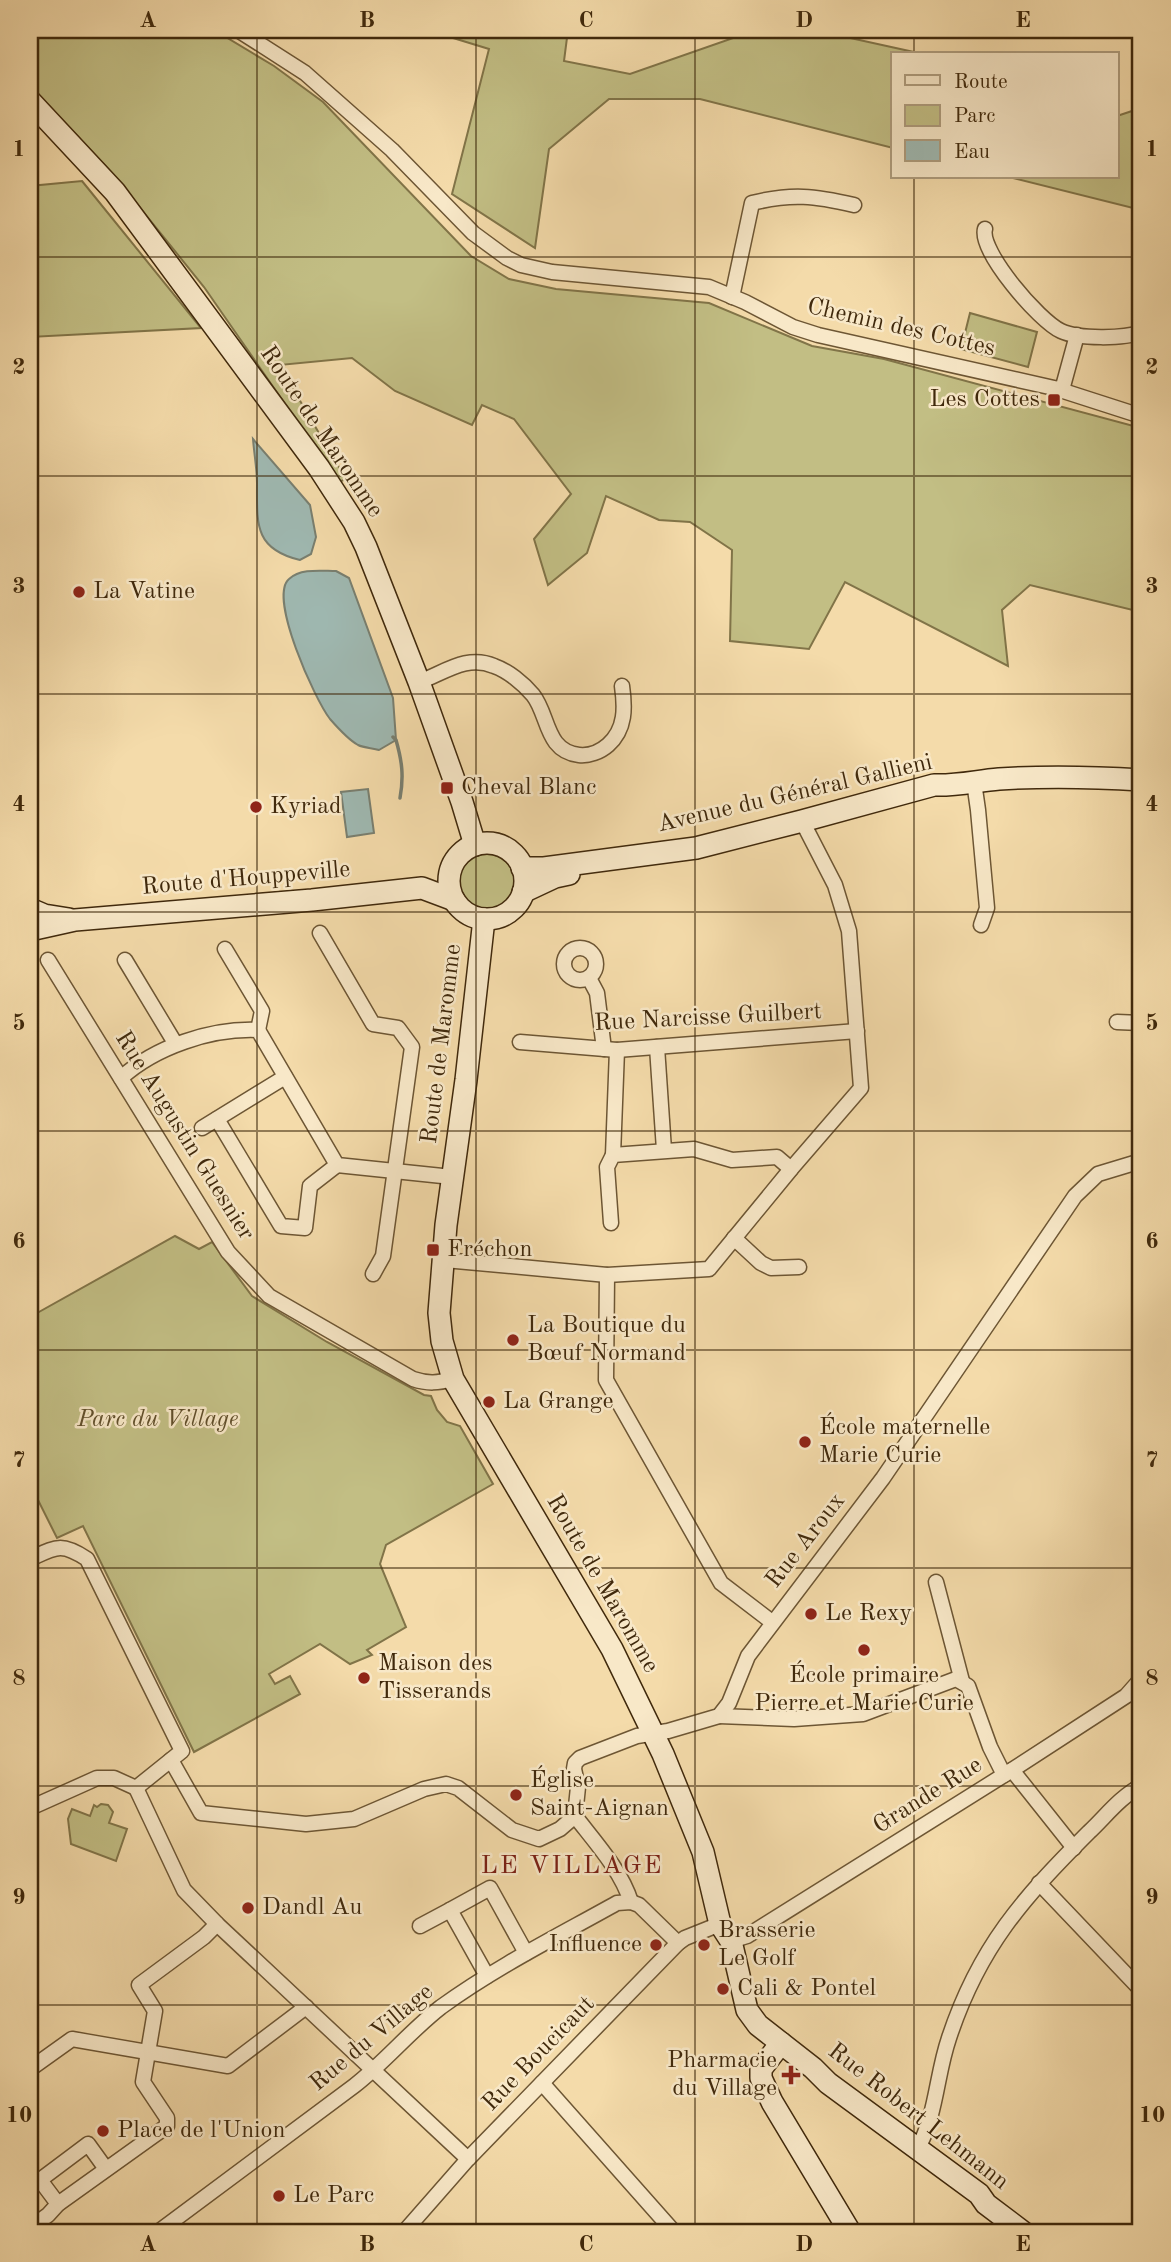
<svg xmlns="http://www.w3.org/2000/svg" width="1171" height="2262" viewBox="0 0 1171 2262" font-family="'Old Standard TT',serif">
	<rect width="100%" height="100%" fill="#f4dbaa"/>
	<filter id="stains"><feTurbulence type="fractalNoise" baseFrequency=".00286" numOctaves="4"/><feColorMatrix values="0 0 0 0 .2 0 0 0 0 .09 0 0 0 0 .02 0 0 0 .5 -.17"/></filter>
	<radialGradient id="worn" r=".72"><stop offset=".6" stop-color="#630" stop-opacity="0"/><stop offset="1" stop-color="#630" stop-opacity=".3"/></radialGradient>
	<!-- green -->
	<g fill="#c2be84" stroke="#817448" stroke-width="2">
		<path d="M 30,30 L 205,30 L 224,36 L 274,66 L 323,102 L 471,256 L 509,279 L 556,289 L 709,303 L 812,346 L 884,359 L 1141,428 L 1141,612 L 1030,585 L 1002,610 L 1008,666 L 845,582 L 809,649 L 730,641 L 732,550 L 690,522 L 659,520 L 606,496 L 587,553 L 548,585 L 534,539 L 571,494 L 514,419 L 482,405 L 472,425 L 395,391 L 352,358 L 279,365 L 346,479 L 339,482 L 204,287 L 111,172 L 30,86 Z"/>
		<path d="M 427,30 L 568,30 L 564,61 L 630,74 L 756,30 L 814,30 L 923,54 L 893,54 L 893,148 L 700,99 L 609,99 L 549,149 L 535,248 L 452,194 L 489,49 Z"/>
		<path d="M 1141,108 L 1141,210 L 1009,177 L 1117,177 L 1117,116 Z"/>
		<path d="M 82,181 L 201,328 L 30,337 L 30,186 Z"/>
		<path d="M 970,313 L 1037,332 L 1028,367 L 961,349 Z"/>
		<circle cx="487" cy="882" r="28"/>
		<path d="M 175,1236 L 199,1249 L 212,1242 L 252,1296 L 327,1342 L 424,1395 L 431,1396 L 437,1410 L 447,1422 L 460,1426 L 493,1484 L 386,1545 L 380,1564 L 406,1627 L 367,1650 L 372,1655 L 350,1664 L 320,1644 L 269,1674 L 275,1684 L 290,1676 L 300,1694 L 194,1752 L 83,1526 L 57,1538 L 30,1484 L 30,1317 Z"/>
		<path d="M 101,1804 L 108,1805 L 113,1812 L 109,1823 L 127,1829 L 116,1861 L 71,1844 L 68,1819 L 72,1809 L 90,1816 L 94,1805 L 97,1807 Z"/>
	</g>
	<!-- water -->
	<g fill="#9fb9b2" stroke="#797f70" stroke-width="2">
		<path d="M 253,439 L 310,505 L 316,537 L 311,554 L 300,560 C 254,549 257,524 257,483 C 257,469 254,453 253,439 Z"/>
		<path d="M 336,571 L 349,578 L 393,698 L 396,740 L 379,750 C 373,748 364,748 358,745 C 349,740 337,727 330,719 C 315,700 268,597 289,579 C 301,568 321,571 336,571 Z"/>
		<path d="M 368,789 L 374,833 L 347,837 L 341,792 Z"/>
	</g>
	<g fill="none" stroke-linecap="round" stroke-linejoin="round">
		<!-- stream -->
		<path stroke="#797f70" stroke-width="3.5" d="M 393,737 L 396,740 C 402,761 404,776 400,798"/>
		<!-- street casing -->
		<g stroke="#6d5634" stroke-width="17">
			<g id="street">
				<path d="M 238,30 L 305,73 L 392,150 L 473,233 L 507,258 L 521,265 L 552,272 L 709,287 L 745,302 L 793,327 L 818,335 L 1054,388 L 1141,416"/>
				<path d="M 985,229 C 979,251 1039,321 1061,331 C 1078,339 1124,339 1141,332"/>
				<path d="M 732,297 L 752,203 C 792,193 815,196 854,205"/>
				<path d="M 1062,390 L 1077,335"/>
				<path d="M 419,682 C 444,673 467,654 494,666 C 508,671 523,683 533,695 C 549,715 545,751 579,755 C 589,756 600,752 608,745 C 626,729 625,707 622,686"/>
				<path d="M 974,782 L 978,810 L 987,908 L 981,925"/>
				<path d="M 320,933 L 373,1024 L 398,1028 L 412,1047 L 383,1256 L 373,1274"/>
				<circle cx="580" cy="964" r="16"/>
				<path d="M 225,949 L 262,1011 L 258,1030"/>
				<path d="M 48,960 L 228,1252 L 269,1296 L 413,1379 C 428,1384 438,1383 453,1379"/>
				<path d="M 125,960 L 175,1043"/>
				<path d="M 589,978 L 597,993 L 604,1049"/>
				<path d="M 1117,1022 L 1141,1023"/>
				<path d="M 520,1042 L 617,1050 L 857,1031"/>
				<path d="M 657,1047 L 664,1150"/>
				<path d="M 121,1078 C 155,1047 211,1028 258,1030 L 337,1165 L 452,1177"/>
				<path d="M 217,1119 L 281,1226 L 305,1228 L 310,1186 L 337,1165"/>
				<path d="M 202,1128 L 285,1077"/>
				<path d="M 613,1155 L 617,1050"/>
				<path d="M 611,1223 L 607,1167 L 613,1155 L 694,1149 L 732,1160 L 777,1157 L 791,1169"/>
				<path d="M 734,1238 L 761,1263 L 771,1268 L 799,1267"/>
				<path d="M 445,1260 L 607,1275 L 709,1269 L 791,1169 L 861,1088 L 849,931 L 835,885 L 802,821"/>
				<path d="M 607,1275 L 606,1380 L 721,1583 L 772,1622"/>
				<path d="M 30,1559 C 56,1547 61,1542 87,1559 L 182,1751 L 136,1788 L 114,1778 L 97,1778 L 30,1808"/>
				<path d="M 936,1582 L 962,1681"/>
				<path d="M 719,1716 L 794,1719 L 863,1714 L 956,1679 L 968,1686 L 990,1747 L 1004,1775"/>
				<path d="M 171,1760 L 201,1813 L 306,1824 L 354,1819 L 424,1789 L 446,1784 L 458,1788 L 512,1830 L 539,1839 L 560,1829 L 575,1816 L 578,1787 L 574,1769 L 575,1763 L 580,1758 L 637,1736 L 668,1731 L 719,1716 L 729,1703 L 748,1656 L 883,1478 L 1075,1196 L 1098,1174 L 1141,1161"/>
				<path d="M 1012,1770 L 1074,1848"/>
				<path d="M 136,1788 L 184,1890 L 217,1924 L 468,2159"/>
				<path d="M 575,1816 C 595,1842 621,1870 631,1902"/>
				<path d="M 1039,1883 L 1141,1990"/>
				<path d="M 420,1926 L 450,1910"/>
				<path d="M 731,1941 L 747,1936 L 1012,1770 L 1126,1696 L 1141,1679"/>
				<path d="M 487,1976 L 450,1910 L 490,1888 L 526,1953"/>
				<path d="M 30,2069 L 72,2039 L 228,2066 L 306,2007"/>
				<path d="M 542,2083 L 674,2232"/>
				<path d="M 917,2150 C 937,2114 936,2076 949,2038 C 979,1947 1023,1898 1089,1832 C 1106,1816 1120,1797 1141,1786"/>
				<path d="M 58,2204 L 40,2180 L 88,2144 L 106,2169"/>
				<path d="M 30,2228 L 48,2215 L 58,2204 L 167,2126 L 167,2118 L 143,2082 L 155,2011 L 139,1985 L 204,1937 L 217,1924"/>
				<path d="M 158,2232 L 354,2086 C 385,2062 410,2031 441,2007 C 496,1967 558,1936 617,1903 L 631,1902 L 639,1905 L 678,1943"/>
				<path d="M 404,2232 L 468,2159 L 678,1943 L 685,1938 L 720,1924"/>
			</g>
		</g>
		<!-- secondary casing -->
		<g stroke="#40290c" stroke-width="24">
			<g id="secondary">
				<path d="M 30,101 L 115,192 L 319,468 L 354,522 L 366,547 L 419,682 L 462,802 L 475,845"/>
				<circle cx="487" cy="881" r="38"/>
				<path d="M 522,868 L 544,868 L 696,848 L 802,821 L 934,785 C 956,786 976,781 999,779 C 1046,776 1094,777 1141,780"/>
				<path d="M 523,892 L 555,877 L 569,874"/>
				<path d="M 30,909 L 44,915 L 69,919"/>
				<path d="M 484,919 L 466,1080 L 446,1225 L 439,1313 L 442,1341 L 453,1379 L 612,1649 L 663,1754 L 703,1852 L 720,1924 L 731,1941 L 747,2010 L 758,2025 L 813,2068 L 828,2083 L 979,2194 L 986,2204 L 1023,2232"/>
				<path d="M 30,930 L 75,920 L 312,900 L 422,888 L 454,900"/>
				<path d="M 781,2043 L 761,2069 L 761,2078 L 772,2102 L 850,2232"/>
			</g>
		</g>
		<!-- street -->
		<use href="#street" stroke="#f8e8c8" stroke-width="14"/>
		<!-- secondary -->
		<use href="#secondary" stroke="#f8e8c8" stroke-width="21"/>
	</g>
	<!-- grid -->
	<path fill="none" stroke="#40290c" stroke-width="2" stroke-opacity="0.55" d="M 257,30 L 257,2232M 476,30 L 476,2232M 695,30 L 695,2232M 914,30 L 914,54M 914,177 L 914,2232M 30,257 L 1141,257M 30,476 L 1141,476M 30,694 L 1141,694M 30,912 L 1141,912M 30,1131 L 1141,1131M 30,1350 L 1141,1350M 30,1568 L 1141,1568M 30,1786 L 1141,1786M 30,2005 L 1141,2005"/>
	<!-- markers -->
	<g fill="#8f2418" stroke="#f8e8c8" stroke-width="2.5">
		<rect x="1047" y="393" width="14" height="14" rx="3.5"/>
		<circle cx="79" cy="592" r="7"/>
		<rect x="440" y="781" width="14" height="14" rx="3.5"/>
		<circle cx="256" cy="807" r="7"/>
		<rect x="426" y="1243" width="14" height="14" rx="3.5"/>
		<circle cx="513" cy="1340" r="7"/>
		<circle cx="489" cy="1402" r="7"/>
		<circle cx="805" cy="1442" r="7"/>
		<circle cx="811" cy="1614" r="7"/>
		<circle cx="864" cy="1650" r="7"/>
		<circle cx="364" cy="1678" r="7"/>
		<circle cx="516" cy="1795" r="7"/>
		<circle cx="248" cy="1908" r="7"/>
		<circle cx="656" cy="1945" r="7"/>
		<circle cx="704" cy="1945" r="7"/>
		<circle cx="723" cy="1989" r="7"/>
		<path d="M787.5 2064.5h7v7h7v7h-7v7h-7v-7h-7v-7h7z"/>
		<circle cx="103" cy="2131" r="7"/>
		<circle cx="279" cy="2196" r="7"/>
	</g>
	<g text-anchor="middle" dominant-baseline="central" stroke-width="5" stroke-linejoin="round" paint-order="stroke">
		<!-- street labels -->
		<g font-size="24" fill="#40290c" stroke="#f8e8c8">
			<text transform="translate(901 328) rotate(13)">Chemin des Cottes</text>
			<text transform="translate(321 432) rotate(56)">Route de Maromme</text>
			<text transform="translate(795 794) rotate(-13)">Avenue du Général Gallieni</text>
			<text transform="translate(246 879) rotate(-5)">Route d'Houppeville</text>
			<text transform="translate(708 1018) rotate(-3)">Rue Narcisse Guilbert</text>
			<text transform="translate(442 1044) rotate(-83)">Route de Maromme</text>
			<text transform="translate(184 1136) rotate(58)">Rue Augustin Guesnier</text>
			<text transform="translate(806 1541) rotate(-52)">Rue Aroux</text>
			<text transform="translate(602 1584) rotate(60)">Route de Maromme</text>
			<text transform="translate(928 1796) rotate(-32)">Grande Rue</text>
			<text transform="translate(372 2038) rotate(-40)">Rue du Village</text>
			<text transform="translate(539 2054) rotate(-46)">Rue Boucicaut</text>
			<text transform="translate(918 2117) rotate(38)">Rue Robert Lehmann</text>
		</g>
		<!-- poi labels -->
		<g font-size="24" fill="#40290c" stroke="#f8e8c8" text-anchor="start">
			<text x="1040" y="400" text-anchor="end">Les Cottes</text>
			<text x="93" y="592">La Vatine</text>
			<text x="461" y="788">Cheval Blanc</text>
			<text x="270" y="807">Kyriad</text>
			<text x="447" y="1250">Fréchon</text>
			<text x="527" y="1326">La Boutique du<tspan x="527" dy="28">Bœuf Normand</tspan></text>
			<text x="503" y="1402">La Grange</text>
			<text x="819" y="1428">École maternelle<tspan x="819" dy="28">Marie Curie</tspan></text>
			<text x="825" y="1614">Le Rexy</text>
			<text x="378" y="1664">Maison des<tspan x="378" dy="28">Tisserands</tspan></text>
			<text x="864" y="1676" text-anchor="middle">École primaire<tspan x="864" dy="28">Pierre et Marie Curie</tspan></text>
			<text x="530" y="1781">Église<tspan x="530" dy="28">Saint-Aignan</tspan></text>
			<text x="262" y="1908">Dandl Au</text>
			<text x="718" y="1931">Brasserie<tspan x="718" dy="28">Le Golf</tspan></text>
			<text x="642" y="1945" text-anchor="end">Influence</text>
			<text x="737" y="1989">Cali &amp; Pontel</text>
			<text x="777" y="2061" text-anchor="end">Pharmacie<tspan x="777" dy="28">du Village</tspan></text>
			<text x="117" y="2131">Place de l'Union</text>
			<text x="293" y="2196">Le Parc</text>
		</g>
		<!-- park labels -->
		<g font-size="24" font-style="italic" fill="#604e2a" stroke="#f8e8c8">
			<text x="158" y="1420">Parc du Village</text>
		</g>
		<!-- neighbourhood labels -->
		<g font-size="26" letter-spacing="2" fill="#7a1f14" stroke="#f8e8c8">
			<text x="572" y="1866">LE VILLAGE</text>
		</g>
	</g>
	<!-- margin -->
	<rect width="1171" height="2262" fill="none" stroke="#f4dbaa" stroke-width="77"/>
	<!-- legend -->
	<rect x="891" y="52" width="228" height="126" fill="#f8e8c8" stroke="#ae9c7d" stroke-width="2"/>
	<rect x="905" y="75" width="35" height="10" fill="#f8e8c8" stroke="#ae9c7d" stroke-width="2"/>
	<text x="954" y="88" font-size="21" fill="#40290c">Route</text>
	<rect x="905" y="105" width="35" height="21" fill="#c2be84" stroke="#ae9c7d" stroke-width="2"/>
	<text x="954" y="122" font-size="21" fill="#40290c">Parc</text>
	<rect x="905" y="140" width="35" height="21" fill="#9fb9b2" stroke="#ae9c7d" stroke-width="2"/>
	<text x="954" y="158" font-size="21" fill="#40290c">Eau</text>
	<rect x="38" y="38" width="1094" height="2186" fill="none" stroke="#40290c" stroke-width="2.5"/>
	<g font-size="23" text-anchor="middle" font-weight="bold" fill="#40290c">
		<text x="148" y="27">A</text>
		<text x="367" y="27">B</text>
		<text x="586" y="27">C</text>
		<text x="804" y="27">D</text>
		<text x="1023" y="27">E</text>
		<text x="19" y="156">1</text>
		<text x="1152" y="156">1</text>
		<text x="19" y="374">2</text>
		<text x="1152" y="374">2</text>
		<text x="19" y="593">3</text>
		<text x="1152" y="593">3</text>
		<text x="19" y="811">4</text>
		<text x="1152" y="811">4</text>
		<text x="19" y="1030">5</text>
		<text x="1152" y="1030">5</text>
		<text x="19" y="1248">6</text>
		<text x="1152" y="1248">6</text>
		<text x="19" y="1467">7</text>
		<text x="1152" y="1467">7</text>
		<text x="19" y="1685">8</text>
		<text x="1152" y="1685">8</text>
		<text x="19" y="1904">9</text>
		<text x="1152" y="1904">9</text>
		<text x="19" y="2122">10</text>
		<text x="1152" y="2122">10</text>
		<text x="148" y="2251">A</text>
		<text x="367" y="2251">B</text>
		<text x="586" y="2251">C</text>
		<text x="804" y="2251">D</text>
		<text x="1023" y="2251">E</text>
	</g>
	<rect width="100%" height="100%" filter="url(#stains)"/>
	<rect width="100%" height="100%" fill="url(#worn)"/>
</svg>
